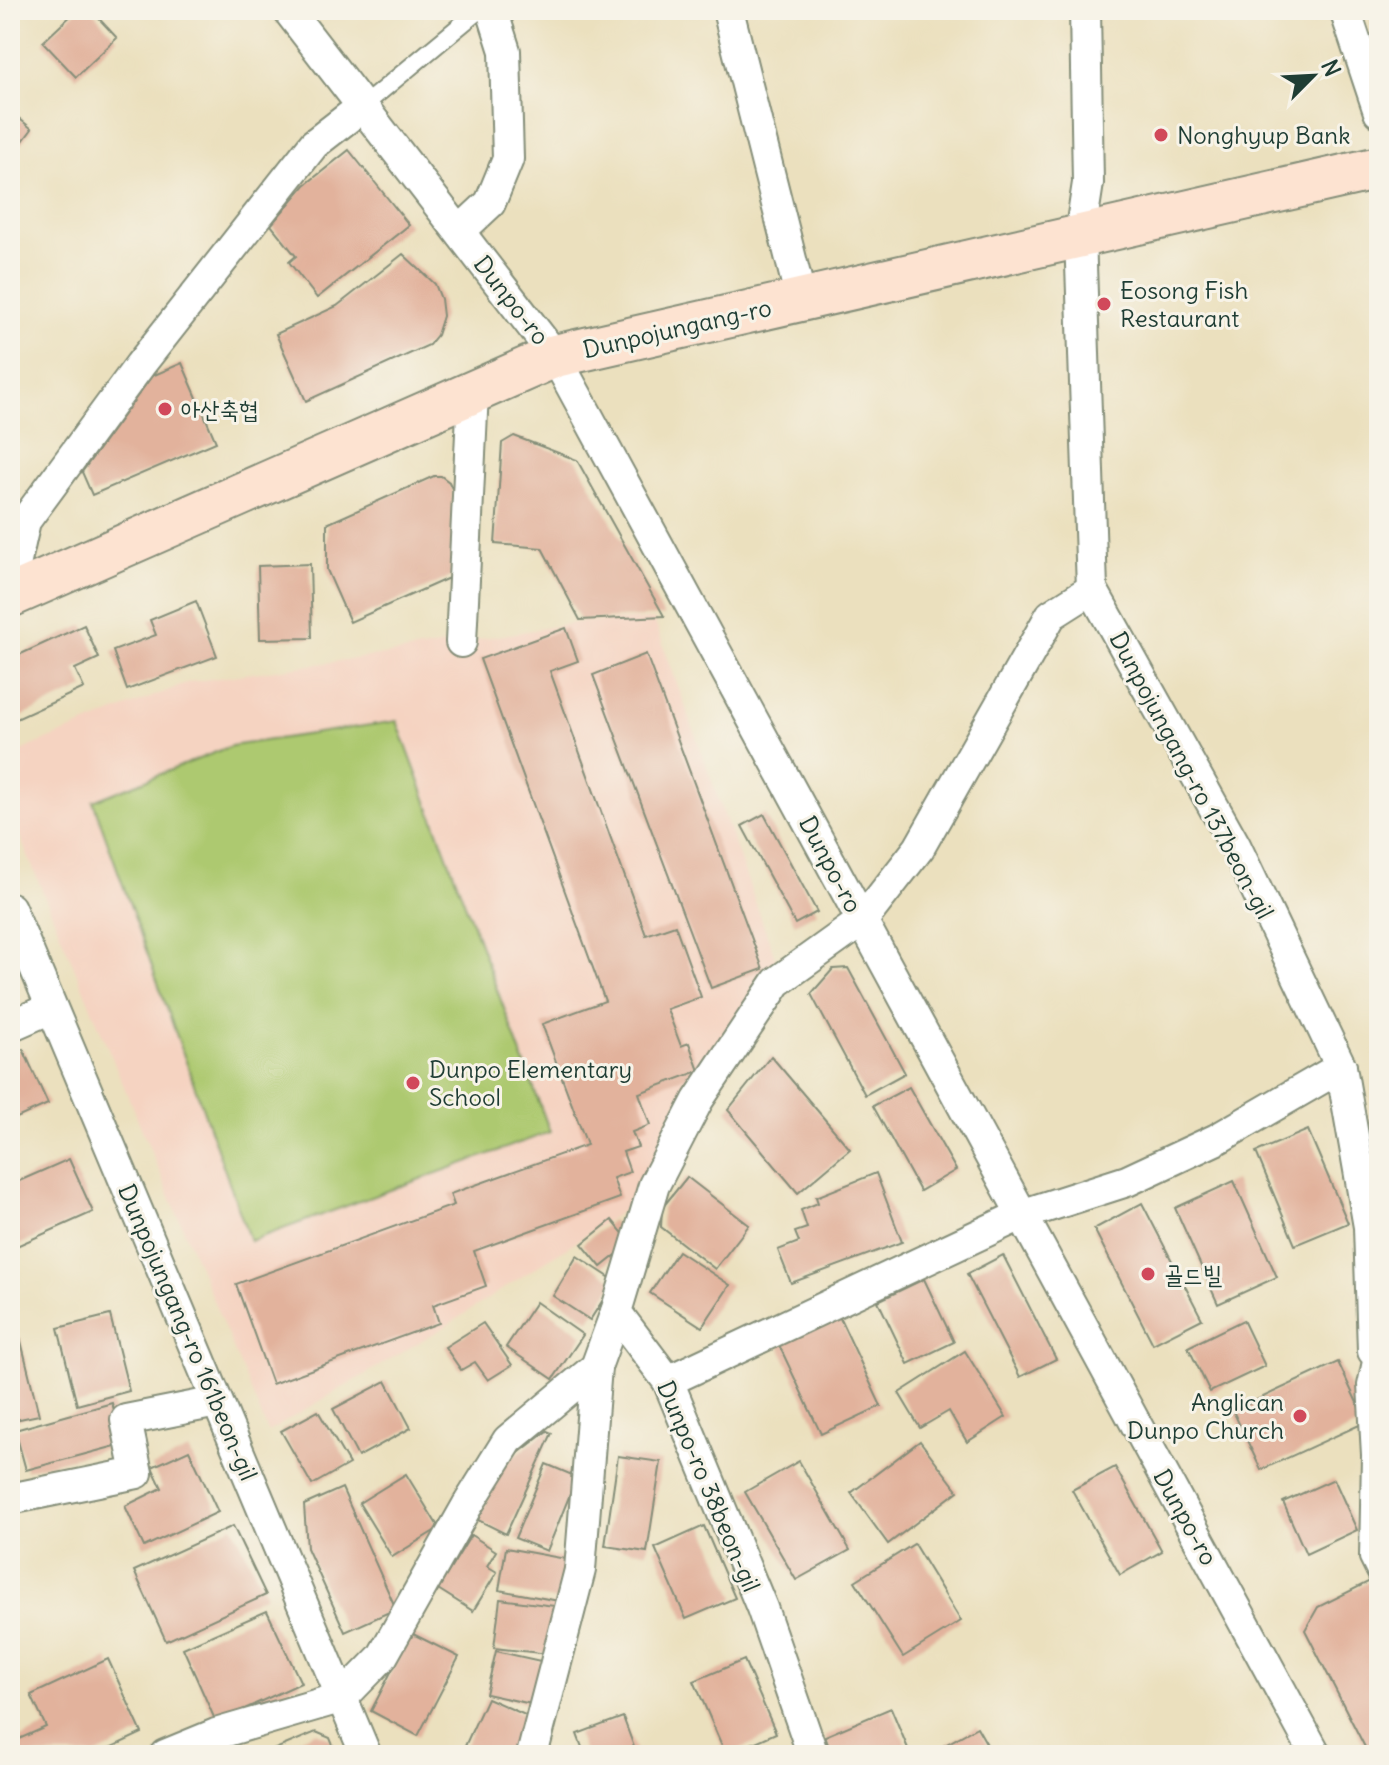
<svg xmlns="http://www.w3.org/2000/svg" width="1389" height="1765" viewBox="0 0 1389 1765" font-family="Delius,'Poor Story',sans-serif">
	<rect width="100%" height="100%" fill="#f7f3e8"/>
	<filter id="ink" filterUnits="userSpaceOnUse"><feTurbulence type="fractalNoise" baseFrequency=".0125" numOctaves="2"/><feDisplacementMap in="SourceGraphic" scale="16" xChannelSelector="R" yChannelSelector="G"/><feConvolveMatrix kernelMatrix="1 2 1 2 8 2 1 2 1" color-interpolation-filters="sRGB"/></filter>
	<filter id="wash" filterUnits="userSpaceOnUse"><feTurbulence type="fractalNoise" baseFrequency=".006" numOctaves="4" result="noise"/><feDisplacementMap in="SourceGraphic" scale="32" xChannelSelector="R" yChannelSelector="G"/><feGaussianBlur stdDeviation="1.8" result="paint"/><feColorMatrix in="noise" values="0 0 0 0 0 0 0 0 0 0 0 0 0 0 0 0 0 1.4 0 .05"/><feComposite in="paint" operator="in"/></filter>
	<g filter="url(#wash)">
		<rect width="100%" height="100%" fill="#ebe0be"/>
		<!-- built -->
		<path fill="#f5d3c1" d="M 654,619 L 776,960 L 630,1206 L 443,1328 L 268,1432 L 10,813 L 10,755 L 189,682 L 397,653 L 580,622 Z"/>
		<!-- green -->
		<path fill="#adc970" stroke="#668352" stroke-width="2" d="M 397,721 L 550,1132 L 250,1241 L 93,801 L 231,746 Z"/>
		<g id="blocks">
			<!-- building -->
			<g fill="#e2b29c">
				<path d="M 77,10 L 91,10 L 117,38 L 76,77 L 43,42 Z"/>
				<path d="M 1371,10 L 1379,10 L 1379,36 L 1378,37 Z"/>
				<path d="M 10,111 L 32,129 L 10,158 Z"/>
				<path d="M 349,150 L 409,225 L 317,298 L 289,262 L 296,256 L 271,225 L 305,185 Z"/>
				<path d="M 403,254 L 435,284 L 441,299 L 443,316 L 437,335 L 429,345 L 306,401 L 276,334 L 337,306 Z"/>
				<path d="M 182,363 L 216,442 L 92,495 L 82,472 L 152,376 Z"/>
				<path d="M 514,436 L 577,460 L 664,616 L 580,620 L 542,548 L 495,544 L 502,443 Z"/>
				<path d="M 434,476 L 441,476 L 449,482 L 453,491 L 451,577 L 350,622 L 327,570 L 327,524 Z"/>
				<path d="M 310,564 L 312,638 L 260,639 L 258,566 Z"/>
				<path d="M 196,601 L 217,656 L 127,690 L 113,651 L 156,635 L 150,620 Z"/>
				<path d="M 84,625 L 99,658 L 75,669 L 84,688 L 10,722 L 10,659 Z"/>
				<path d="M 566,628 L 578,661 L 550,671 L 646,935 L 675,925 L 701,997 L 667,1009 L 681,1046 L 689,1043 L 699,1071 L 639,1093 L 650,1125 L 632,1132 L 638,1147 L 623,1152 L 630,1172 L 613,1178 L 620,1198 L 474,1251 L 486,1286 L 433,1305 L 439,1323 L 272,1384 L 236,1284 L 454,1205 L 450,1194 L 587,1145 L 542,1024 L 605,1001 L 480,659 Z"/>
				<path d="M 646,654 L 763,969 L 711,988 L 593,675 Z"/>
				<path d="M 764,814 L 817,912 L 795,924 L 742,826 Z"/>
				<path d="M 848,968 L 905,1073 L 865,1095 L 811,994 L 833,969 Z"/>
				<path d="M 23,1049 L 48,1104 L 10,1121 L 10,1055 Z"/>
				<path d="M 771,1056 L 850,1149 L 798,1193 L 728,1110 Z"/>
				<path d="M 909,1087 L 956,1170 L 920,1191 L 873,1106 Z"/>
				<path d="M 1308,1130 L 1348,1223 L 1295,1245 L 1256,1152 Z"/>
				<path d="M 69,1159 L 93,1212 L 10,1249 L 10,1185 Z"/>
				<path d="M 876,1173 L 902,1242 L 791,1283 L 778,1250 L 799,1242 L 795,1232 L 807,1228 L 801,1210 L 818,1203 L 816,1197 Z"/>
				<path d="M 687,1177 L 749,1225 L 715,1269 L 661,1227 L 662,1208 Z"/>
				<path d="M 1234,1181 L 1277,1277 L 1218,1304 L 1175,1208 Z"/>
				<path d="M 1142,1203 L 1202,1319 L 1153,1344 L 1094,1229 Z"/>
				<path d="M 612,1220 L 631,1243 L 601,1267 L 582,1244 Z"/>
				<path d="M 678,1251 L 730,1285 L 702,1327 L 650,1293 Z"/>
				<path d="M 1003,1255 L 1056,1359 L 1020,1377 L 967,1274 Z"/>
				<path d="M 577,1256 L 615,1281 L 590,1320 L 553,1296 Z"/>
				<path d="M 924,1279 L 954,1342 L 908,1364 L 878,1301 Z"/>
				<path d="M 536,1302 L 583,1335 L 553,1379 L 506,1347 Z"/>
				<path d="M 838,1314 L 881,1406 L 821,1434 L 778,1343 Z"/>
				<path d="M 110,1315 L 129,1391 L 77,1405 L 58,1328 Z"/>
				<path d="M 1243,1320 L 1265,1366 L 1210,1392 L 1188,1347 Z"/>
				<path d="M 483,1323 L 512,1365 L 488,1380 L 475,1362 L 461,1370 L 445,1347 Z"/>
				<path d="M 20,1337 L 39,1415 L 10,1421 L 10,1339 Z"/>
				<path d="M 965,1351 L 1006,1417 L 967,1442 L 949,1411 L 920,1428 L 899,1393 Z"/>
				<path d="M 1338,1362 L 1366,1422 L 1261,1470 L 1233,1411 Z"/>
				<path d="M 386,1381 L 411,1428 L 358,1457 L 333,1409 Z"/>
				<path d="M 112,1403 L 123,1444 L 26,1470 L 15,1430 Z"/>
				<path d="M 318,1411 L 349,1464 L 312,1485 L 281,1431 Z"/>
				<path d="M 547,1431 L 552,1433 L 506,1534 L 478,1520 L 503,1465 Z"/>
				<path d="M 920,1441 L 958,1491 L 888,1544 L 851,1493 Z"/>
				<path d="M 189,1450 L 218,1512 L 144,1547 L 125,1506 L 162,1488 L 152,1467 Z"/>
				<path d="M 618,1456 L 661,1462 L 647,1552 L 605,1546 Z"/>
				<path d="M 799,1461 L 850,1550 L 796,1580 L 745,1492 Z"/>
				<path d="M 546,1464 L 577,1477 L 547,1551 L 515,1538 Z"/>
				<path d="M 1115,1467 L 1162,1551 L 1120,1575 L 1072,1490 Z"/>
				<path d="M 406,1474 L 439,1528 L 392,1557 L 359,1503 Z"/>
				<path d="M 1334,1479 L 1357,1530 L 1306,1554 L 1283,1502 Z"/>
				<path d="M 342,1488 L 396,1609 L 345,1632 L 307,1548 L 304,1505 Z"/>
				<path d="M 233,1526 L 266,1595 L 166,1641 L 134,1571 Z"/>
				<path d="M 704,1526 L 735,1598 L 686,1619 L 655,1548 Z"/>
				<path d="M 471,1535 L 496,1551 L 487,1566 L 497,1572 L 473,1611 L 438,1589 Z"/>
				<path d="M 914,1544 L 961,1621 L 903,1657 L 855,1581 Z"/>
				<path d="M 506,1548 L 566,1559 L 559,1601 L 499,1590 Z"/>
				<path d="M 1376,1578 L 1379,1584 L 1379,1632 L 1374,1635 L 1379,1644 L 1379,1753 L 1369,1755 L 1305,1630 L 1318,1607 Z"/>
				<path d="M 500,1599 L 555,1606 L 549,1654 L 494,1648 Z"/>
				<path d="M 267,1611 L 301,1683 L 216,1722 L 183,1648 Z"/>
				<path d="M 411,1633 L 459,1657 L 418,1736 L 371,1711 Z"/>
				<path d="M 496,1651 L 545,1662 L 536,1705 L 486,1694 Z"/>
				<path d="M 108,1659 L 142,1733 L 95,1755 L 18,1755 L 12,1742 L 46,1727 L 31,1695 Z"/>
				<path d="M 744,1660 L 776,1733 L 726,1755 L 694,1681 Z"/>
				<path d="M 487,1698 L 532,1718 L 516,1755 L 485,1755 L 465,1746 Z"/>
				<path d="M 891,1708 L 909,1751 L 899,1755 L 832,1755 L 825,1736 Z"/>
				<path d="M 623,1717 L 637,1755 L 585,1755 L 577,1734 Z"/>
				<path d="M 977,1727 L 993,1755 L 941,1755 L 938,1749 Z"/>
				<path d="M 316,1732 L 330,1738 L 337,1755 L 261,1755 Z"/>
			</g>
		</g>
	</g>
	<g filter="url(#ink)">
		<use href="#blocks" fill-opacity="0" stroke="#858e79" stroke-width="2"/>
		<g fill="none" stroke-linecap="round" stroke-linejoin="round">
			<!-- lane casing -->
			<g stroke="#858e79" stroke-width="20">
				<g id="lane">
					<path d="M 363,106 L 479,10"/>
					<path d="M 1358,1164 L 1379,1162"/>
					<path d="M 1373,1351 L 1366,1385 L 1370,1455 L 1368,1558 L 1379,1580"/>
				</g>
			</g>
			<!-- street casing -->
			<g stroke="#858e79" stroke-width="34">
				<g id="street">
					<path d="M 288,10 L 555,356 L 1316,1755"/>
					<path d="M 728,10 L 801,299"/>
					<path d="M 1085,10 L 1088,183 L 1080,235 L 1092,589 L 1235,845 L 1341,1067 L 1369,1227 L 1373,1351"/>
					<path d="M 1345,10 L 1379,112"/>
					<path d="M 460,231 L 490,203 L 508,159 L 505,51 L 492,10"/>
					<path d="M 10,588 L 25,521 L 140,365 L 314,144 L 363,106"/>
					<path d="M 461,642 L 473,392"/>
					<path d="M 10,908 L 366,1755"/>
					<path d="M 10,1026 L 51,1008"/>
					<path d="M 668,1381 L 1021,1215 L 1127,1181 L 1217,1139 L 1341,1067"/>
					<path d="M 10,1499 L 137,1473 L 126,1420 L 217,1402"/>
					<path d="M 165,1755 L 216,1734 L 343,1697 L 382,1657 L 467,1506 L 508,1440 L 596,1367 L 616,1312"/>
					<path d="M 532,1755 L 580,1570 L 596,1367"/>
					<path d="M 813,1755 L 762,1608 L 668,1381 L 616,1312 L 654,1185 L 698,1100 L 777,982 L 862,921 L 919,848 L 1051,615 L 1092,589"/>
				</g>
			</g>
			<!-- secondary casing -->
			<g stroke="#858e79" stroke-width="46">
				<path id="secondary" d="M 10,596 L 555,356 L 1379,168"/>
			</g>
			<!-- lane -->
			<use href="#lane" stroke="#fff" stroke-width="16"/>
			<!-- street -->
			<use href="#street" stroke="#fff" stroke-width="30"/>
			<!-- secondary -->
			<use href="#secondary" stroke="#fde3d1" stroke-width="42"/>
		</g>
	</g>
	<!-- markers -->
	<g fill="#d1495b" stroke="#f7f3e8" stroke-width="3">
		<circle cx="1161" cy="135" r="8"/>
		<circle cx="1104" cy="304" r="8"/>
		<circle cx="165" cy="409" r="8"/>
		<circle cx="413" cy="1083" r="8"/>
		<circle cx="1148" cy="1274" r="8"/>
		<circle cx="1300" cy="1416" r="8"/>
	</g>
	<g text-anchor="middle" dominant-baseline="central" stroke-width="6" stroke-linejoin="round" paint-order="stroke">
		<!-- poi labels -->
		<g font-size="24" fill="#1f3d34" stroke="#f7f3e8" text-anchor="start">
			<text x="1177" y="135">Nonghyup Bank</text>
			<text x="1120" y="290">Eosong Fish<tspan x="1120" dy="28">Restaurant</tspan></text>
			<text x="181" y="409">아산축협</text>
			<text x="429" y="1069">Dunpo Elementary<tspan x="429" dy="28">School</tspan></text>
			<text x="1164" y="1274">골드빌</text>
			<text x="1284" y="1402" text-anchor="end">Anglican<tspan x="1284" dy="28">Dunpo Church</tspan></text>
		</g>
		<!-- street labels -->
		<g font-size="24" fill="#1f3d34" stroke="#f7f3e8">
			<text transform="translate(512 300) rotate(52)">Dunpo-ro</text>
			<text transform="translate(677 328) rotate(-13)">Dunpojungang-ro</text>
			<text transform="translate(1192 775) rotate(62)">Dunpojungang-ro 137beon-gil</text>
			<text transform="translate(831 864) rotate(62)">Dunpo-ro</text>
			<text transform="translate(188 1332) rotate(67)">Dunpojungang-ro 161beon-gil</text>
			<text transform="translate(709 1486) rotate(67)">Dunpo-ro 38beon-gil</text>
			<text transform="translate(1186 1517) rotate(61)">Dunpo-ro</text>
		</g>
	</g>
	<!-- margin -->
	<rect width="1389" height="1765" fill="none" stroke="#f7f3e8" stroke-width="40"/>
	<!-- north arrow -->
	<g transform="translate(1313 76) rotate(66)" stroke="#f7f3e8" stroke-width="6" paint-order="stroke">
	<path d="M0-6L14 30L0 20L-14 30Z" fill="#1f3d34"/>
	<text y="-12" font-size="22" font-weight="bold" text-anchor="middle" fill="#1f3d34">N</text>
	</g>
</svg>
